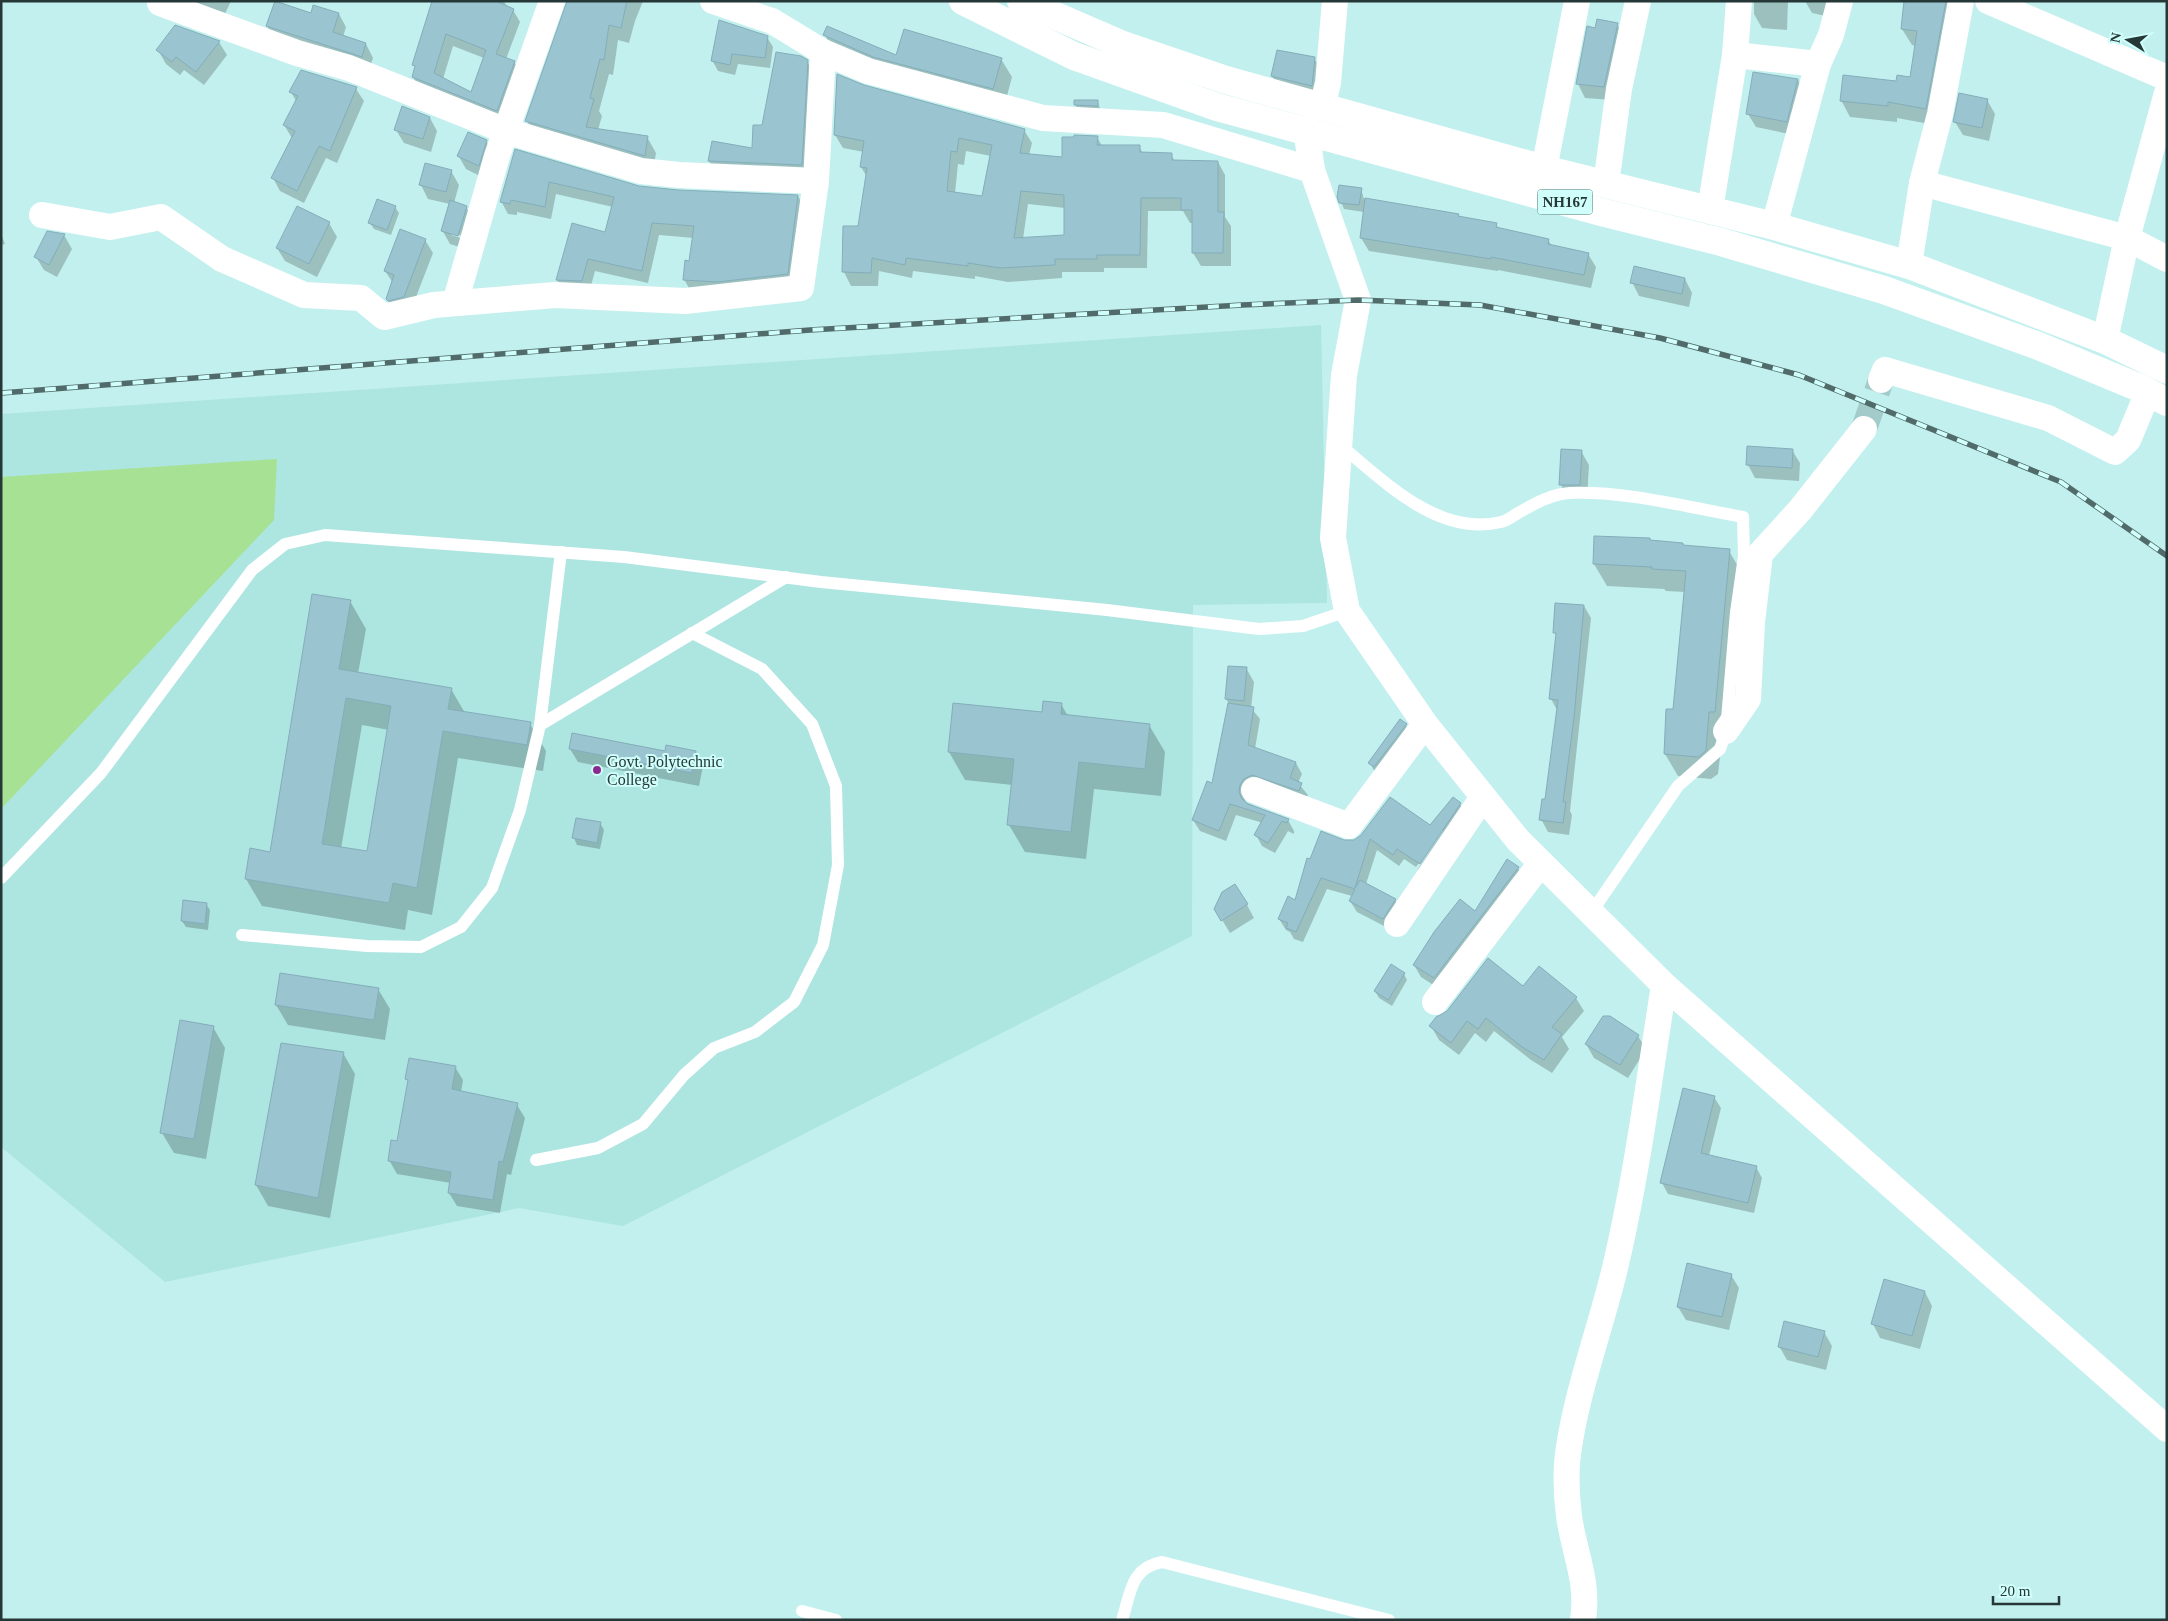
<svg xmlns="http://www.w3.org/2000/svg" width="2168" height="1621" viewBox="0 0 2168 1621" font-family="Georgia,serif">
	<rect width="100%" height="100%" fill="#c2f0ee"/>
	<!-- built -->
	<path fill="#ade5e1" d="M 1321,325 L 1327,603 L 1193,605 L 1192,936 L 623,1226 L 519,1208 L 165,1282 L 1,1147 L 1,414 Z"/>
	<!-- green -->
	<path fill="#a7e294" d="M 277,459 L 274,520 L 1,809 L 1,477 Z"/>
	<!-- shadow -->
	<g fill="#0003" fill-rule="evenodd">
		<path d="M 191,1 L 231,1 L 222,20 Z"/>
		<path d="M 433,1 L 504,1 L 507,7 L 513,10 L 520,22 L 506,59 L 514,62 L 521,74 L 504,122 L 420,89 L 413,77 L 416,69 L 414,65 ZM 453,46 L 484,58 L 471,94 L 443,79 Z"/>
		<path d="M 572,1 L 643,1 L 635,21 L 629,43 L 618,40 L 613,75 L 609,74 L 599,111 L 602,116 L 598,130 L 647,137 L 656,153 L 653,171 L 536,137 L 527,121 Z"/>
		<path d="M 1754,1 L 1788,1 L 1787,30 L 1762,28 L 1754,14 Z"/>
		<path d="M 1805,1 L 1842,1 L 1831,17 L 1812,13 Z"/>
		<path d="M 1906,1 L 1958,1 L 1935,125 L 1897,118 L 1897,122 L 1850,117 L 1841,100 L 1912,79 L 1916,46 L 1912,45 L 1902,29 Z"/>
		<path d="M 311,14 L 339,14 L 346,27 L 343,37 L 366,44 L 373,58 L 369,70 L 275,39 L 267,26 Z"/>
		<path d="M 1617,24 L 1625,38 L 1612,100 L 1585,98 L 1578,84 L 1596,29 Z"/>
		<path d="M 176,26 L 219,42 L 227,55 L 204,85 L 184,70 L 180,75 L 166,64 L 158,50 Z"/>
		<path d="M 825,35 L 897,57 L 1001,59 L 1012,77 L 1004,107 L 835,53 Z"/>
		<path d="M 767,37 L 773,47 L 770,68 L 738,64 L 735,75 L 718,71 L 712,60 Z"/>
		<path d="M 1314,58 L 1322,71 L 1319,99 L 1280,90 L 1272,76 Z"/>
		<path d="M 807,61 L 814,74 L 809,178 L 717,174 L 709,161 L 754,150 L 763,127 Z"/>
		<path d="M 302,71 L 356,89 L 364,101 L 337,163 L 326,158 L 304,203 L 280,191 L 273,178 L 292,138 L 284,125 L 296,101 L 291,92 Z"/>
		<path d="M 1798,80 L 1805,94 L 1794,135 L 1756,127 L 1748,114 Z"/>
		<path d="M 864,87 L 1024,130 L 1032,143 L 1029,155 L 1063,159 L 1097,137 L 1102,146 L 1139,146 L 1143,154 L 1171,154 L 1175,162 L 1218,162 L 1225,175 L 1225,217 L 1231,226 L 1231,266 L 1201,266 L 1193,253 L 1193,223 L 1190,223 L 1183,211 L 1148,211 L 1147,268 L 1104,268 L 1104,272 L 1062,272 L 1062,278 L 1008,282 L 975,276 L 975,279 L 913,271 L 912,278 L 879,271 L 878,286 L 851,286 L 844,272 L 844,227 L 859,227 L 867,177 L 861,167 L 864,152 L 843,148 L 835,135 ZM 966,151 L 991,156 L 982,197 L 955,193 L 958,164 L 964,165 ZM 1028,204 L 1065,208 L 1065,236 L 1023,239 Z"/>
		<path d="M 1987,100 L 1995,114 L 1989,141 L 1963,135 L 1955,122 Z"/>
		<path d="M 1098,102 L 1101,112 L 1079,111 L 1075,104 Z"/>
		<path d="M 430,118 L 437,131 L 431,152 L 404,143 L 396,130 Z"/>
		<path d="M 486,141 L 494,154 L 486,179 L 466,169 L 458,155 Z"/>
		<path d="M 516,151 L 639,187 L 678,191 L 798,196 L 805,209 L 794,287 L 691,292 L 684,279 L 690,262 L 694,238 L 659,235 L 648,283 L 595,271 L 589,293 L 565,292 L 557,280 L 606,234 L 613,207 L 556,194 L 551,219 L 517,212 L 517,215 L 508,214 L 501,201 Z"/>
		<path d="M 451,171 L 459,185 L 454,203 L 466,207 L 474,221 L 466,249 L 450,244 L 442,230 L 450,204 L 428,199 L 421,185 ZM 451,232 L 465,237 L 464,239 L 451,235 Z"/>
		<path d="M 1361,189 L 1364,199 L 1496,224 L 1499,229 L 1548,240 L 1552,246 L 1588,254 L 1596,267 L 1591,288 L 1498,270 L 1498,271 L 1369,251 L 1361,238 L 1364,212 L 1344,209 L 1341,202 Z"/>
		<path d="M 395,207 L 399,213 L 391,235 L 374,229 L 370,223 Z"/>
		<path d="M 329,223 L 337,237 L 317,277 L 285,261 L 277,248 Z"/>
		<path d="M 1,234 L 5,244 L 1,245 Z"/>
		<path d="M 64,235 L 72,249 L 57,277 L 44,270 L 36,257 Z"/>
		<path d="M 425,240 L 433,253 L 411,310 L 395,313 L 387,299 L 393,283 L 385,271 Z"/>
		<path d="M 1685,279 L 1692,293 L 1689,307 L 1639,296 L 1632,282 Z"/>
		<path d="M 1792,450 L 1800,463 L 1799,481 L 1755,478 L 1748,465 Z"/>
		<path d="M 1562,451 L 1581,451 L 1589,465 L 1587,498 L 1568,499 L 1561,485 Z"/>
		<path d="M 1651,542 L 1729,551 L 1742,573 L 1718,774 L 1711,779 L 1678,776 L 1665,754 L 1674,711 L 1685,592 L 1666,591 L 1664,589 L 1607,586 L 1594,564 Z"/>
		<path d="M 350,601 L 366,629 L 358,674 L 451,689 L 465,713 L 530,724 L 546,751 L 543,771 L 458,758 L 432,915 L 408,910 L 405,930 L 262,906 L 246,879 L 271,853 ZM 362,725 L 389,730 L 368,853 L 341,849 Z"/>
		<path d="M 1584,606 L 1591,618 L 1570,811 L 1572,815 L 1569,835 L 1548,832 L 1541,819 L 1546,800 L 1557,710 L 1551,699 L 1557,636 L 1555,632 Z"/>
		<path d="M 1246,668 L 1254,682 L 1251,708 L 1260,719 L 1255,749 L 1296,763 L 1302,774 L 1298,783 L 1308,795 L 1305,801 L 1246,796 L 1245,802 L 1288,820 L 1294,831 L 1294,834 L 1288,831 L 1275,853 L 1262,846 L 1256,835 L 1263,823 L 1236,815 L 1226,841 L 1200,831 L 1193,820 L 1213,785 L 1229,704 L 1226,699 Z"/>
		<path d="M 1061,704 L 1068,716 L 1149,725 L 1165,752 L 1161,796 L 1094,789 L 1086,859 L 1025,852 L 1009,825 L 1013,785 L 965,780 L 949,752 Z"/>
		<path d="M 1405,724 L 1411,734 L 1376,774 L 1370,763 Z"/>
		<path d="M 570,749 L 695,752 L 703,766 L 699,786 L 578,762 Z"/>
		<path d="M 1460,804 L 1466,815 L 1426,874 L 1418,869 L 1443,831 L 1442,830 L 1416,867 L 1404,859 L 1399,866 L 1377,850 L 1366,884 L 1395,900 L 1401,911 L 1390,929 L 1357,912 L 1350,901 L 1352,896 L 1327,889 L 1303,942 L 1294,939 L 1290,932 L 1286,930 L 1279,919 L 1296,901 L 1310,860 L 1343,841 L 1354,841 L 1430,827 Z"/>
		<path d="M 600,823 L 604,830 L 600,849 L 577,845 L 574,838 Z"/>
		<path d="M 1518,868 L 1525,880 L 1441,990 L 1421,977 L 1414,965 L 1475,912 Z"/>
		<path d="M 206,904 L 210,910 L 208,930 L 186,927 L 182,921 Z"/>
		<path d="M 1247,905 L 1254,918 L 1230,933 L 1215,908 Z"/>
		<path d="M 1404,974 L 1407,980 L 1392,1006 L 1379,998 L 1375,991 Z"/>
		<path d="M 1523,988 L 1576,998 L 1584,1011 L 1562,1037 L 1569,1049 L 1552,1073 L 1531,1060 L 1494,1031 L 1486,1042 L 1475,1033 L 1459,1055 L 1439,1040 L 1431,1026 Z"/>
		<path d="M 378,989 L 390,1009 L 385,1040 L 288,1025 L 276,1005 Z"/>
		<path d="M 213,1027 L 225,1048 L 206,1159 L 174,1153 L 162,1133 Z"/>
		<path d="M 1638,1036 L 1646,1049 L 1628,1078 L 1594,1058 L 1586,1044 Z"/>
		<path d="M 343,1053 L 355,1074 L 330,1218 L 268,1206 L 256,1185 Z"/>
		<path d="M 455,1067 L 463,1080 L 461,1092 L 517,1105 L 525,1118 L 511,1175 L 507,1174 L 500,1213 L 457,1206 L 449,1193 L 451,1183 L 397,1174 L 389,1160 L 398,1143 L 409,1083 L 407,1079 Z"/>
		<path d="M 1714,1097 L 1721,1108 L 1709,1156 L 1756,1167 L 1762,1178 L 1754,1213 L 1668,1194 L 1662,1183 Z"/>
		<path d="M 1731,1275 L 1739,1288 L 1729,1330 L 1686,1320 L 1678,1307 Z"/>
		<path d="M 1925,1292 L 1932,1306 L 1920,1349 L 1880,1338 L 1873,1324 Z"/>
		<path d="M 1824,1332 L 1832,1346 L 1826,1370 L 1787,1360 L 1779,1346 Z"/>
	</g>
	<!-- building -->
	<g fill="#9ac4d0" stroke="#84adba" fill-rule="evenodd">
		<path d="M 275,1 L 311,13 L 313,5 L 339,13 L 333,32 L 366,43 L 362,57 L 266,26 Z"/>
		<path d="M 432,1 L 496,1 L 514,9 L 496,54 L 515,61 L 497,111 L 412,77 L 415,66 L 412,65 ZM 446,34 L 486,50 L 471,92 L 434,73 Z"/>
		<path d="M 567,1 L 627,1 L 621,28 L 609,25 L 604,60 L 600,59 L 590,98 L 594,99 L 586,127 L 648,136 L 645,156 L 525,121 Z"/>
		<path d="M 1904,1 L 1946,1 L 1926,109 L 1888,102 L 1888,106 L 1840,101 L 1843,75 L 1896,81 L 1897,75 L 1910,77 L 1917,31 L 1901,29 Z"/>
		<path d="M 1597,19 L 1618,23 L 1604,87 L 1576,84 L 1587,26 L 1595,28 Z"/>
		<path d="M 719,20 L 768,36 L 765,58 L 732,54 L 730,65 L 711,61 Z"/>
		<path d="M 175,25 L 220,41 L 196,72 L 176,57 L 172,62 L 156,50 Z"/>
		<path d="M 827,26 L 896,55 L 904,29 L 1002,58 L 993,89 L 873,57 L 823,35 Z"/>
		<path d="M 1277,50 L 1315,57 L 1312,86 L 1271,76 Z"/>
		<path d="M 776,52 L 801,56 L 808,60 L 802,165 L 708,161 L 712,141 L 752,148 L 753,125 L 762,125 Z"/>
		<path d="M 301,70 L 357,87 L 330,151 L 319,146 L 297,191 L 271,178 L 295,131 L 283,125 L 298,96 L 289,92 Z"/>
		<path d="M 1753,72 L 1798,79 L 1787,122 L 1746,114 Z"/>
		<path d="M 837,74 L 864,85 L 1025,129 L 1020,153 L 1062,157 L 1062,137 L 1074,137 L 1074,135 L 1098,136 L 1097,145 L 1140,145 L 1140,152 L 1172,153 L 1172,160 L 1218,161 L 1218,212 L 1224,212 L 1223,253 L 1192,253 L 1192,210 L 1181,210 L 1181,198 L 1141,198 L 1140,255 L 1097,255 L 1097,259 L 1055,259 L 1055,265 L 1000,268 L 968,263 L 968,266 L 906,258 L 905,265 L 872,258 L 871,273 L 842,272 L 843,226 L 858,226 L 867,168 L 860,167 L 864,141 L 834,135 ZM 959,138 L 992,145 L 982,196 L 947,191 L 951,151 L 957,152 ZM 1021,191 L 1064,195 L 1064,235 L 1014,238 Z"/>
		<path d="M 1959,93 L 1988,99 L 1982,128 L 1953,122 Z"/>
		<path d="M 1074,100 L 1098,100 L 1098,106 L 1074,105 Z"/>
		<path d="M 402,106 L 430,117 L 423,139 L 394,130 Z"/>
		<path d="M 468,132 L 487,140 L 479,166 L 457,156 Z"/>
		<path d="M 515,149 L 639,186 L 678,190 L 798,195 L 788,274 L 717,282 L 683,280 L 685,260 L 689,261 L 694,226 L 652,223 L 642,271 L 588,259 L 582,281 L 556,280 L 572,223 L 605,232 L 614,197 L 549,182 L 545,207 L 511,200 L 510,204 L 500,202 Z"/>
		<path d="M 425,163 L 452,170 L 446,192 L 419,185 Z"/>
		<path d="M 1339,185 L 1362,188 L 1359,205 L 1339,203 L 1337,197 Z"/>
		<path d="M 1365,198 L 1459,214 L 1458,216 L 1497,223 L 1496,227 L 1549,239 L 1548,244 L 1589,253 L 1584,275 L 1491,257 L 1491,259 L 1360,238 Z"/>
		<path d="M 377,199 L 396,206 L 387,230 L 368,223 Z"/>
		<path d="M 450,200 L 467,206 L 458,236 L 441,231 Z"/>
		<path d="M 297,206 L 330,222 L 309,264 L 276,248 Z"/>
		<path d="M 400,229 L 426,239 L 404,297 L 388,301 L 386,299 L 394,275 L 384,271 Z"/>
		<path d="M 47,231 L 65,234 L 49,265 L 34,257 Z"/>
		<path d="M 1634,266 L 1685,278 L 1682,294 L 1630,283 Z"/>
		<path d="M 1747,446 L 1793,449 L 1792,468 L 1746,465 Z"/>
		<path d="M 1561,449 L 1582,450 L 1580,485 L 1559,485 Z"/>
		<path d="M 1594,536 L 1650,538 L 1650,540 L 1683,543 L 1683,545 L 1730,549 L 1715,712 L 1709,712 L 1706,751 L 1698,757 L 1664,754 L 1666,709 L 1673,709 L 1686,571 L 1652,569 L 1652,567 L 1593,564 Z"/>
		<path d="M 312,594 L 351,600 L 339,669 L 452,688 L 448,709 L 531,722 L 527,745 L 443,731 L 417,888 L 393,883 L 389,903 L 245,879 L 250,848 L 270,852 ZM 346,698 L 391,706 L 367,851 L 322,844 Z"/>
		<path d="M 1555,603 L 1584,605 L 1574,718 L 1563,802 L 1566,802 L 1563,823 L 1539,820 L 1542,799 L 1545,799 L 1558,700 L 1549,699 L 1556,633 L 1553,633 Z"/>
		<path d="M 1228,666 L 1247,667 L 1244,701 L 1225,699 Z"/>
		<path d="M 1043,701 L 1062,703 L 1061,714 L 1150,724 L 1145,769 L 1079,762 L 1071,832 L 1007,825 L 1014,759 L 948,752 L 953,703 L 1042,712 Z"/>
		<path d="M 1228,703 L 1254,707 L 1248,745 L 1296,762 L 1290,778 L 1302,783 L 1299,791 L 1252,775 L 1244,779 L 1240,785 L 1239,792 L 1242,799 L 1248,804 L 1289,819 L 1287,823 L 1282,821 L 1268,843 L 1254,835 L 1265,815 L 1230,804 L 1219,831 L 1192,820 L 1207,781 L 1212,783 Z"/>
		<path d="M 1400,719 L 1407,724 L 1374,767 L 1368,763 Z"/>
		<path d="M 572,733 L 665,751 L 666,745 L 696,751 L 692,773 L 569,749 Z"/>
		<path d="M 1390,797 L 1430,825 L 1453,797 L 1461,803 L 1420,864 L 1397,849 L 1393,855 L 1370,839 L 1355,888 L 1360,880 L 1396,899 L 1383,919 L 1349,901 L 1355,889 L 1321,878 L 1296,932 L 1286,928 L 1288,923 L 1278,919 L 1288,896 L 1295,900 L 1307,858 L 1310,859 L 1321,831 L 1344,840 L 1354,840 L 1361,835 Z"/>
		<path d="M 576,818 L 601,822 L 597,843 L 572,838 Z"/>
		<path d="M 1507,859 L 1519,867 L 1434,978 L 1413,965 L 1434,932 L 1460,899 L 1475,911 Z"/>
		<path d="M 1235,884 L 1248,904 L 1221,921 L 1214,909 L 1222,892 Z"/>
		<path d="M 183,900 L 207,903 L 205,924 L 181,921 Z"/>
		<path d="M 1488,958 L 1523,986 L 1539,966 L 1577,997 L 1552,1027 L 1562,1034 L 1544,1060 L 1522,1047 L 1486,1018 L 1478,1029 L 1467,1021 L 1451,1043 L 1429,1026 L 1436,1017 L 1447,1011 Z"/>
		<path d="M 1391,964 L 1405,973 L 1388,1000 L 1374,991 Z"/>
		<path d="M 280,973 L 379,988 L 374,1020 L 275,1005 Z"/>
		<path d="M 1603,1016 L 1610,1016 L 1639,1035 L 1620,1065 L 1585,1044 Z"/>
		<path d="M 180,1020 L 214,1026 L 194,1139 L 160,1133 Z"/>
		<path d="M 281,1043 L 344,1052 L 318,1198 L 255,1185 Z"/>
		<path d="M 409,1058 L 456,1066 L 452,1089 L 518,1103 L 503,1162 L 499,1161 L 493,1200 L 448,1193 L 451,1172 L 388,1161 L 391,1140 L 397,1141 L 408,1080 L 405,1079 Z"/>
		<path d="M 1683,1088 L 1715,1096 L 1701,1153 L 1757,1166 L 1748,1203 L 1660,1183 Z"/>
		<path d="M 1687,1263 L 1732,1274 L 1722,1317 L 1677,1307 Z"/>
		<path d="M 1884,1279 L 1925,1291 L 1912,1336 L 1871,1324 Z"/>
		<path d="M 1784,1321 L 1825,1331 L 1818,1357 L 1778,1347 Z"/>
	</g>
	<g fill="none" stroke-linecap="round" stroke-linejoin="round">
		<!-- minor-tunnel -->
		<path stroke="#a3cbc9" stroke-width="26" stroke-dasharray="26 13" stroke-linecap="butt" d="M 1864,429 L 1881,380"/>
		<!-- service -->
		<g stroke="#fff" stroke-width="12">
			<path d="M 1340,445 C 1384,481 1438,537 1501,522 C 1507,521 1513,516 1518,513 C 1534,504 1551,494 1570,493 C 1628,491 1686,507 1743,517 L 1744,556 L 1736,612 L 1726,731 L 1720,749 L 1678,786 L 1591,913"/>
			<path d="M 540,725 L 786,577"/>
			<path d="M 1,878 L 101,773 L 252,570 L 285,544 L 325,535 L 624,557 L 821,582 L 1107,610 L 1259,629 L 1303,626 L 1347,611"/>
			<path d="M 242,935 L 367,946 L 421,947 L 461,927 L 492,888 L 520,810 L 540,725 L 561,552"/>
			<path d="M 536,1160 L 598,1148 L 643,1124 L 684,1075 L 714,1048 L 755,1032 L 794,1002 L 823,945 L 838,865 L 836,786 L 812,724 L 762,669 L 692,633"/>
			<path d="M 802,1611 L 836,1620"/>
			<path d="M 1122,1620 C 1131,1593 1130,1568 1162,1562 L 1389,1620"/>
		</g>
		<!-- minor -->
		<g stroke="#fff" stroke-width="26">
			<path d="M 161,1 L 160,3 L 297,53 L 349,68 L 506,131 L 641,171 L 679,175 L 816,181"/>
			<path d="M 713,1 L 772,21 L 823,52 L 868,71 L 1043,118 L 1163,125 L 1312,170"/>
			<path d="M 1988,1 L 2167,78"/>
			<path d="M 1735,55 L 1739,1"/>
			<path d="M 1322,107 L 1328,83 L 1335,1"/>
			<path d="M 1306,129 L 1312,170 L 1358,300 L 1344,375 L 1333,538 L 1347,611 L 1425,724 L 1518,840 L 1664,985 C 1649,1080 1637,1175 1615,1268 C 1600,1331 1573,1401 1567,1463 C 1566,1479 1567,1500 1569,1516 C 1574,1553 1589,1581 1583,1620"/>
			<path d="M 1544,169 L 1577,1"/>
			<path d="M 1922,183 L 2127,238 L 2167,259"/>
			<path d="M 1606,184 L 1619,89 L 1638,1"/>
			<path d="M 1710,210 L 1735,55 L 1818,64"/>
			<path d="M 42,215 L 110,227 L 161,217 L 222,259 L 304,295 L 361,298 L 384,317 L 434,305 L 555,295 L 685,301 L 801,288 L 816,181 L 823,52"/>
			<path d="M 1774,226 L 1818,64 L 1831,35 L 1840,1"/>
			<path d="M 1909,265 L 1922,183 L 1940,114 L 1961,1"/>
			<path d="M 455,303 L 497,156 L 552,1"/>
			<path d="M 2105,340 L 2127,238 L 2167,93"/>
			<path d="M 1881,380 L 1885,370 L 2048,418 L 2115,452 L 2128,440 L 2148,392"/>
			<path d="M 1726,731 L 1748,699 L 1752,622 L 1760,554 L 1800,510 L 1864,429"/>
			<path d="M 1254,790 L 1349,826 L 1425,724"/>
			<path d="M 1397,924 L 1483,797"/>
			<path d="M 1664,985 L 2167,1429"/>
			<path d="M 1435,1002 L 1541,863"/>
		</g>
		<!-- trunk -->
		<g stroke="#fff" stroke-width="28">
			<path d="M 963,1 L 1074,56 L 1217,107 L 1601,212 L 1721,242 L 1884,290 L 2036,345 L 2140,388 L 2167,402"/>
			<path d="M 1021,1 L 1123,45 L 1226,80 L 1544,169 L 1774,226 L 1909,265 L 2105,340 L 2167,370"/>
		</g>
		<!-- rail casing -->
		<g stroke="#516b6a" stroke-width="5.5">
			<path id="rail" d="M 1,393 L 810,330 L 1242,305 L 1358,300 L 1480,305 L 1660,338 L 1799,375 L 2061,482 L 2167,556"/>
		</g>
		<!-- rail -->
		<use href="#rail" stroke="#cffefb" stroke-width="4" stroke-dasharray="11" stroke-linecap="butt"/>
	</g>
	<!-- markers -->
	<circle fill="#8c2991" stroke="#cffefb" stroke-width="2" cx="597" cy="770" r="5"/>
	<g text-anchor="middle" dominant-baseline="central" stroke-width="4" stroke-linejoin="round" paint-order="stroke">
		<!-- shield labels -->
		<rect fill="#cffefb" stroke="#587371" stroke-width="1" x="1537.5" y="189.5" width="55" height="25" rx="4"/>
		<g font-size="15" font-weight="bold" fill="#253736">
			<text x="1565" y="202">NH167</text>
		</g>
		<!-- poi labels -->
		<g font-size="16" fill="#253736" stroke="#cffefb" text-anchor="start">
			<text x="607" y="761">Govt. Polytechnic<tspan x="607" dy="18">College</tspan></text>
		</g>
	</g>
	<!-- border -->
	<rect width="2168" height="1621" fill="none" stroke="#253736" stroke-width="5"/>
	<!-- north arrow -->
	<g transform="translate(2128 40) rotate(281)" stroke="#cffefb" stroke-width="4" paint-order="stroke">
	<path d="M0-4L9 19L0 12L-9 19Z" fill="#253736"/>
	<text y="-8" font-size="14" font-weight="bold" text-anchor="middle" fill="#253736">N</text>
	</g>
	<!-- scale -->
	<path d="M1993 1596v8h66v-8" fill="none" stroke="#253736" stroke-width="2.5"/>
	<text x="2000" y="1596" font-size="15" fill="#253736" stroke="#cffefb" stroke-width="4" paint-order="stroke">20 m</text>
</svg>
